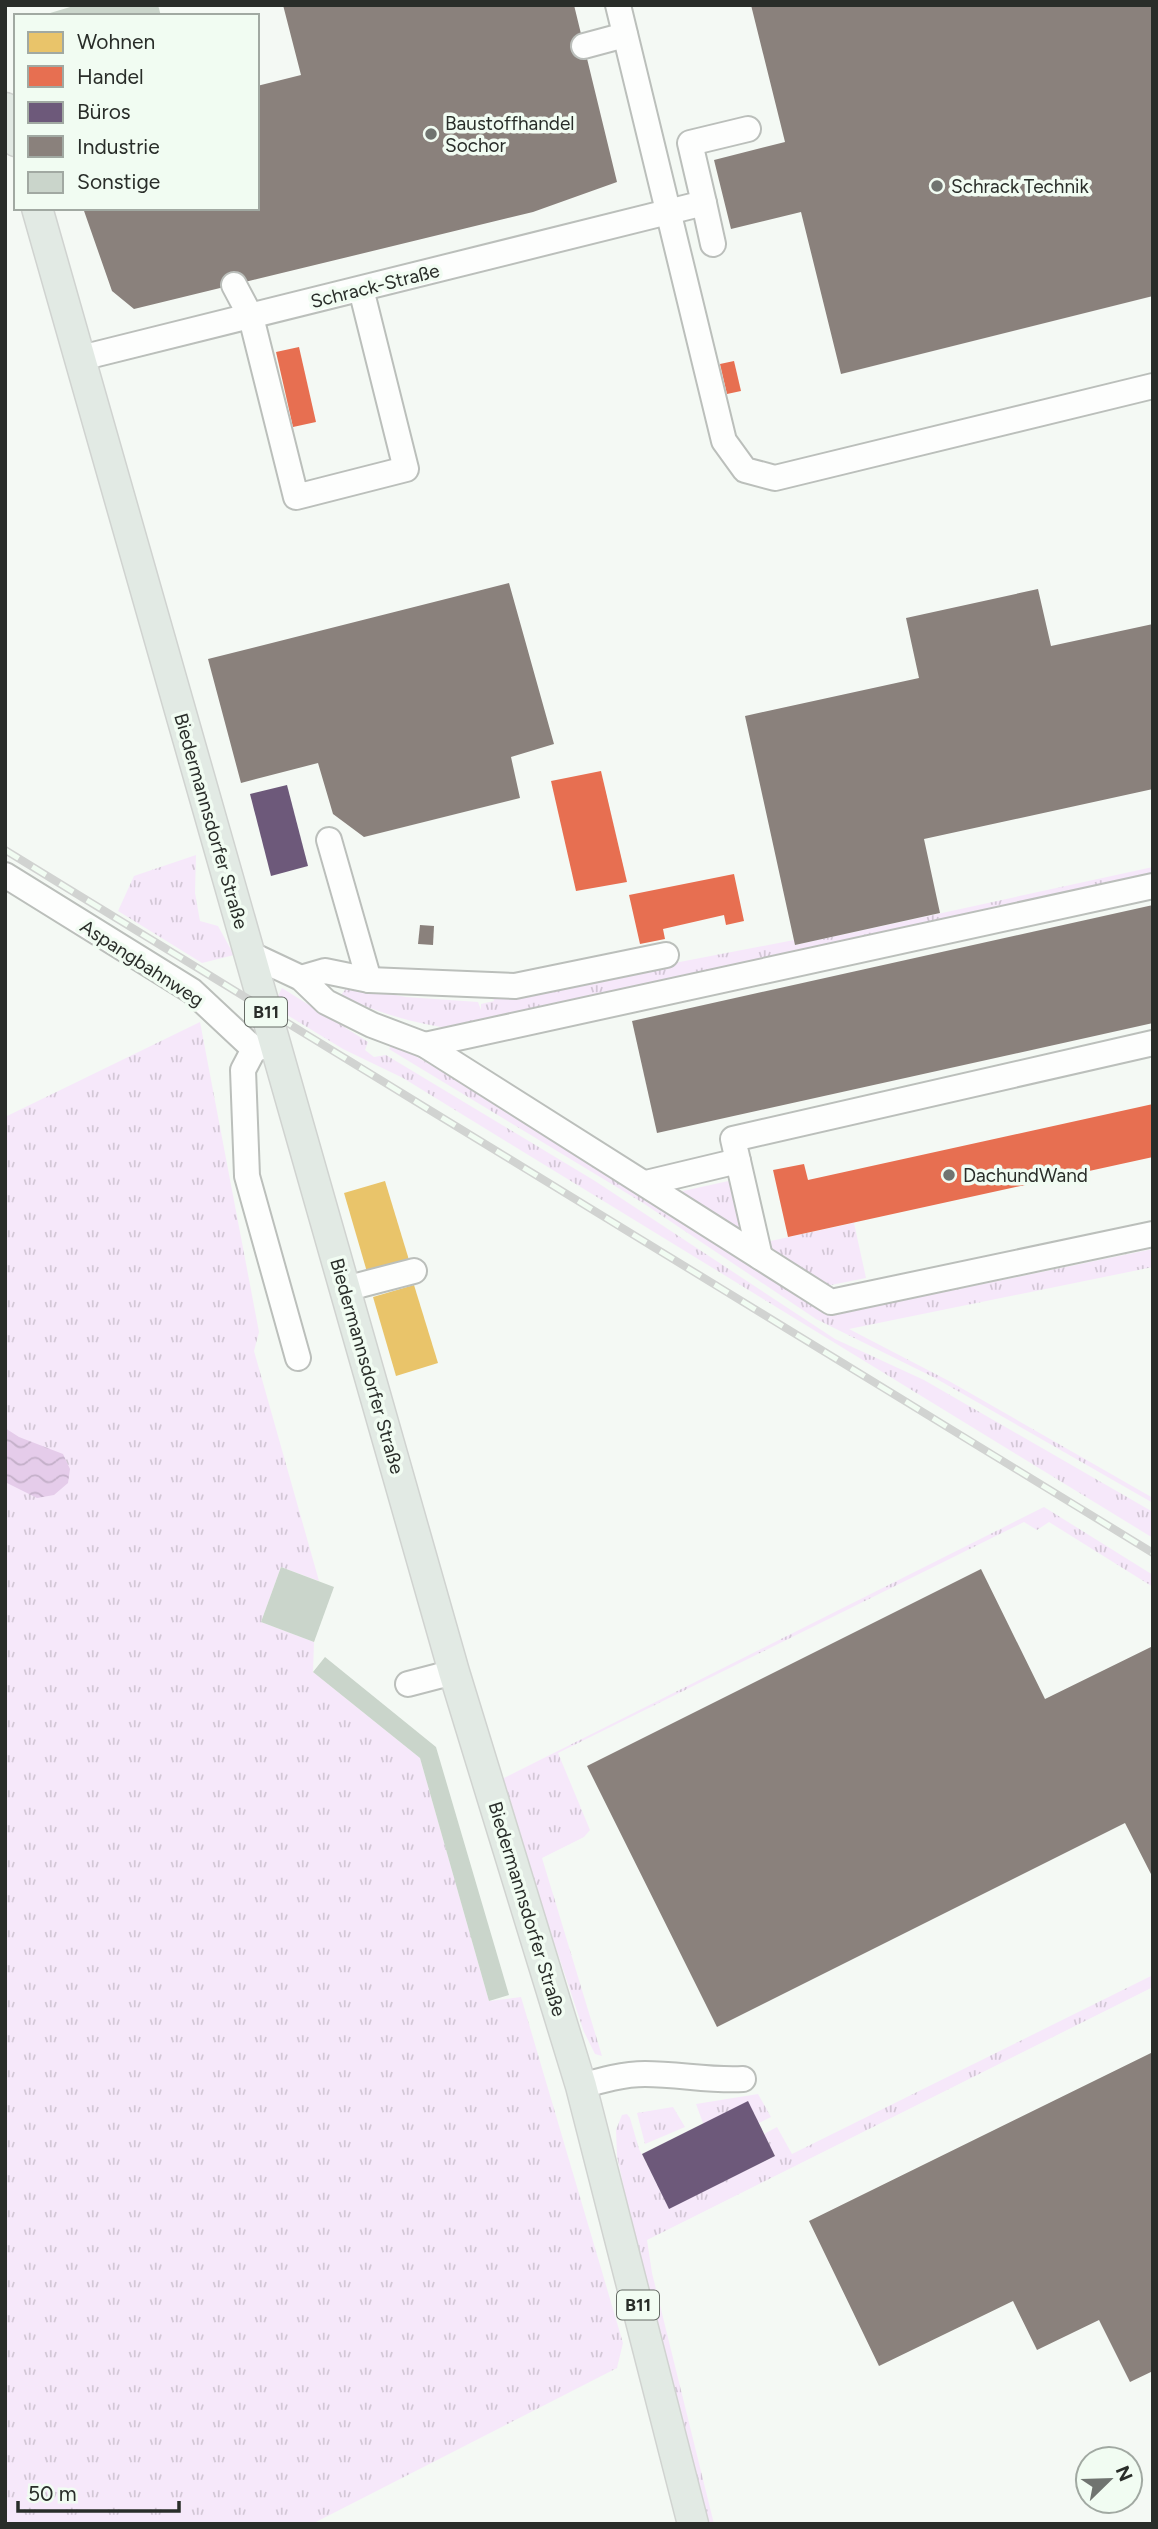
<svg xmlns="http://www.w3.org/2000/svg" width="1158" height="2529" viewBox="0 0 1158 2529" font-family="Figtree,sans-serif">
	<defs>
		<pattern id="grass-tufts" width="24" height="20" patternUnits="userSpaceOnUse" patternTransform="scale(1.75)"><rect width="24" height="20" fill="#f6e8fa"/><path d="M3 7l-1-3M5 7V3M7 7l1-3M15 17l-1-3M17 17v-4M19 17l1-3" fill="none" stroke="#d3c7d6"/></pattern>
		<pattern id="water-waves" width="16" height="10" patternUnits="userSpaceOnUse" patternTransform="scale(1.75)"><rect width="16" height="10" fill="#e5ccea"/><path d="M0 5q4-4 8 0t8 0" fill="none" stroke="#c4b0c9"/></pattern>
	</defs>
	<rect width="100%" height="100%" fill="#f4f9f4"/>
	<!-- grass -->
	<g fill="url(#grass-tufts)">
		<path d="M 196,855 L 195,893 L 200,921 L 218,926 L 234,955 L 202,963 L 118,911 L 134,876 Z"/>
		<path d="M 1153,867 L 1153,877 L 455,1029 C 416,1024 376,1013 341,995 L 348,986 L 406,997 L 478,1002 L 481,1010 L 481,1004 L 494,1001 L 493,998 L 794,940 L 795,945 Z"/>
		<path d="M 282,988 L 368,1042 L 365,1050 L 374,1057 L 386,1055 L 595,1181 L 835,1339 L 924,1380 L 1153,1512 L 1153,1538 L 403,1078 L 343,1049 L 279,1010 L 277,998 Z"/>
		<path d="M 200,1022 L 259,1332 L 254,1351 L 319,1581 L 281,1567 L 261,1622 L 314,1642 L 313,1672 L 420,1758 L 489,2001 L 521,1997 L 623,2343 L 617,2368 L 312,2524 L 5,2524 L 5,1117 Z"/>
		<path d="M 393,1043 L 503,1107 L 783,1280 L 832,1315 L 1153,1249 L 1153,1267 L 849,1329 L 949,1381 L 1153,1498 L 1153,1503 L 935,1378 L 816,1319 L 643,1203 L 402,1057 L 389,1049 Z"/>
		<path d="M 733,1180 L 743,1233 L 680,1195 L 683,1191 Z"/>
		<path d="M 854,1223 L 866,1278 L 821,1287 L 778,1258 L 766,1242 Z"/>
		<path d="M 1044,1507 L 1153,1575 L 1153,1587 L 1049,1522 L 1037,1530 L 1024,1522 L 558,1753 L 590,1830 L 584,1837 L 542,1858 L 602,2056 L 595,2054 L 584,2032 L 500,1780 Z"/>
		<path d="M 1153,1975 L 1153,1987 L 647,2240 L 652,2273 L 714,2524 L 704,2524 L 649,2304 L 617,2156 L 616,2130 L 622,2115 L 627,2114 L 630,2118 L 639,2149 L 669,2208 L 775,2156 L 764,2134 L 777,2127 L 792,2154 Z"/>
		<path d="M 758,2094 L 771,2117 L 759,2123 L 703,2123 L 696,2104 Z"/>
		<path d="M 673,2107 L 685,2127 L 645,2144 L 637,2113 Z"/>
	</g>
	<!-- water -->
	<path fill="url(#water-waves)" d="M 5,1428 L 19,1437 L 63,1454 L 70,1469 L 68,1483 L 54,1495 L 37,1498 L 5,1482 Z"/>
	<!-- homes -->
	<g fill="#e9c46a">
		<path d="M 385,1181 L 409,1260 L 367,1272 L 344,1193 Z"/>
		<path d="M 414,1285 L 438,1363 L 396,1376 L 373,1297 Z"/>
	</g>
	<!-- shops -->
	<g fill="#e76f51">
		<path d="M 299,347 L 316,422 L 293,427 L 276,352 Z"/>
		<path d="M 734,361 L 741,391 L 727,394 L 720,364 Z"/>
		<path d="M 601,771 L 627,882 L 576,891 L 551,781 Z"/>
		<path d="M 734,874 L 744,921 L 726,925 L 724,915 L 663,929 L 665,939 L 640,944 L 629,895 Z"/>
		<path d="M 1153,1104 L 1153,1157 L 788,1237 L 773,1170 L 804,1164 L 808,1180 Z"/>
	</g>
	<!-- offices -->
	<g fill="#6d597a">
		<path d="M 287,785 L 308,866 L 271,876 L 250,794 Z"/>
		<path d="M 748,2101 L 775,2156 L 669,2209 L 642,2154 Z"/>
	</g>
	<!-- industry -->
	<g fill="#8a817c">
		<path d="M 283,5 L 574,5 L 617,182 L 533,212 L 134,309 L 112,291 L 83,208 L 257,208 L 257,86 L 301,75 Z"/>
		<path d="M 751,5 L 1153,5 L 1153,296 L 841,374 L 801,212 L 731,229 L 714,160 L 785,142 Z"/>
		<path d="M 509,583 L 554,744 L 511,757 L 520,798 L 364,837 L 333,814 L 318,763 L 241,783 L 208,659 Z"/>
		<path d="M 1038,589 L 1051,646 L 1153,624 L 1153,789 L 924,839 L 940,913 L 795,945 L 745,716 L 919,678 L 906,618 Z"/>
		<path d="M 1153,905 L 1153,1023 L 657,1133 L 632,1021 Z"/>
		<path d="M 420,925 L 434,926 L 433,945 L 418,944 Z"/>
		<path d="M 981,1569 L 1045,1699 L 1153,1646 L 1153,1878 L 1125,1823 L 717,2027 L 587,1766 Z"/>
		<path d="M 1153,2052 L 1153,2371 L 1130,2382 L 1099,2320 L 1037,2350 L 1013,2301 L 879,2366 L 809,2221 Z"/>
	</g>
	<!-- building -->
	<g fill="#cad5cb">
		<path d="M 77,5 L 158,5 L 161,16 L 129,16 L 128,13 L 116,16 L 40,16 Z"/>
		<path d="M 281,1567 L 334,1587 L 314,1642 L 261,1622 Z"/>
		<path d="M 325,1657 L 436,1747 L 509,1995 L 489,2001 L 420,1758 L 313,1672 Z"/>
	</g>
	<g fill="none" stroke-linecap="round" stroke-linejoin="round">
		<!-- minor casing -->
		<g stroke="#bbbfbb" stroke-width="28">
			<g id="minor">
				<path d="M 618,5 L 724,441 L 745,470 L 775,478 L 1153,386"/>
				<path d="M 584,46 L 625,35"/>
				<path d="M 704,203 L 713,244"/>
				<path d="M 234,285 L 251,317 L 296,497 L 406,469 L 361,289"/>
				<path d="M 81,358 L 704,203 L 690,143 L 748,129"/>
				<path d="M 329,840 L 369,980"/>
				<path d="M 5,875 L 192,991 L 254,1049 L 274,1044"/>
				<path d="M 250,954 L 301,978 L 326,1002 L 372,1025 L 425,1045 L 831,1302 L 1153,1234"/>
				<path d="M 301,978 L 325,971 L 369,980 L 515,986 L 666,955"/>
				<path d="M 425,1045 L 1153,886"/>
				<path d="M 254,1049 L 243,1070 L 247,1176 L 298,1358"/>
				<path d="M 646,1183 L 738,1161"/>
				<path d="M 760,1257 L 733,1139 L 1153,1043"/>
				<path d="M 345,1289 L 414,1271"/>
				<path d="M 408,1684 L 454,1672"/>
				<path d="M 581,2086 C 602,2080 624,2074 645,2074 C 679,2074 710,2081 743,2079"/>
			</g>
		</g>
		<!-- major casing -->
		<g stroke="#d0d3d0" stroke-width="33">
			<g id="major">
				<path d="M 5,108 L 16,141"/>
				<path d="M 37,208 L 454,1672 L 581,2086 L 693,2524"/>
			</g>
		</g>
		<!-- minor -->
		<use href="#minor" stroke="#fdfefd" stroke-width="24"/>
		<!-- major -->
		<use href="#major" stroke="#e2eae4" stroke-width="30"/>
		<!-- rail casing -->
		<g stroke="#d1d3d1" stroke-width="8">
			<path id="rail" d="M 5,850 L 1153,1553"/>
		</g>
		<!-- rail -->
		<use href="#rail" stroke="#f1fcf2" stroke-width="5" stroke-dasharray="16" stroke-linecap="butt"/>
	</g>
	<!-- markers -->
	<g fill="#707470" stroke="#f1fcf2" stroke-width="2.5">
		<circle cx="431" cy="134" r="7"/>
		<circle cx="937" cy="186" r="7"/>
		<circle cx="949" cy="1175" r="7"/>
	</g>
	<g text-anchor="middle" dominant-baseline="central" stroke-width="7" stroke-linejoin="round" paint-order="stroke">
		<!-- shield labels -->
		<g fill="#f1fcf2" stroke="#656b65" stroke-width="2">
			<rect x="245" y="997.5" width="42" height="29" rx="5"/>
			<rect x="617" y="2290.5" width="42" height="29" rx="5"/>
		</g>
		<g font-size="18" font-weight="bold" fill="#292d29">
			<text x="266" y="1012">B11</text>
			<text x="638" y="2305">B11</text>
		</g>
		<!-- poi labels -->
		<g font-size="19" fill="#292d29" stroke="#f1fcf2" text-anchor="start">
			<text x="445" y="123">Baustoffhandel<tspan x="445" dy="22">Sochor</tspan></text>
			<text x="951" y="186">Schrack Technik</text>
			<text x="963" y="1175">DachundWand</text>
		</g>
		<!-- street labels -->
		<g font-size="19" fill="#292d29" stroke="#f1fcf2">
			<text transform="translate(375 286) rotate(-14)">Schrack-Straße</text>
			<text transform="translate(211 821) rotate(74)">Biedermannsdorfer Straße</text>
			<text transform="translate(142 963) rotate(33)">Aspangbahnweg</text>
			<text transform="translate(367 1366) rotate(74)">Biedermannsdorfer Straße</text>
			<text transform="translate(527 1909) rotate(73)">Biedermannsdorfer Straße</text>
		</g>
	</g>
	<!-- border -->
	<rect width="1158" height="2529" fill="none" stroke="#292d29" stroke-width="14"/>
	<!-- legend -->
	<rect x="14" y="14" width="245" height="196" fill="#f1fcf2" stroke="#a1a9a2" stroke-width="2"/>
	<rect x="28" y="32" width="35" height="21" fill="#e9c46a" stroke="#a1a9a2" stroke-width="2"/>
	<text x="77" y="49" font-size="21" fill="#292d29">Wohnen</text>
	<rect x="28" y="66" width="35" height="21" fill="#e76f51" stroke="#a1a9a2" stroke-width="2"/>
	<text x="77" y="84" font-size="21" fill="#292d29">Handel</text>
	<rect x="28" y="102" width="35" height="21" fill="#6d597a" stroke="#a1a9a2" stroke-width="2"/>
	<text x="77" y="119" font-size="21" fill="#292d29">Büros</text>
	<rect x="28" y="136" width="35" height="21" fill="#8a817c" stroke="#a1a9a2" stroke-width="2"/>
	<text x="77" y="154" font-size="21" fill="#292d29">Industrie</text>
	<rect x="28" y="172" width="35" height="21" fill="#cad5cb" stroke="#a1a9a2" stroke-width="2"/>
	<text x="77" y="189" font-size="21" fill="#292d29">Sonstige</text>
	<!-- north arrow -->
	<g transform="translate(1109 2480) rotate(67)"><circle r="33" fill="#f1fcf2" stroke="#a1a9a2" stroke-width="2"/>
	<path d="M0-5L12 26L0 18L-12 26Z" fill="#707470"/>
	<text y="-10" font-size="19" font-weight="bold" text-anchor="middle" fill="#292d29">N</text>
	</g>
	<!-- scale -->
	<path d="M18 2501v10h161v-10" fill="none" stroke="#292d29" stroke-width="3.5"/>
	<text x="28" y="2501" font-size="21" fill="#292d29" stroke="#f1fcf2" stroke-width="5" paint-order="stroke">50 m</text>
</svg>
